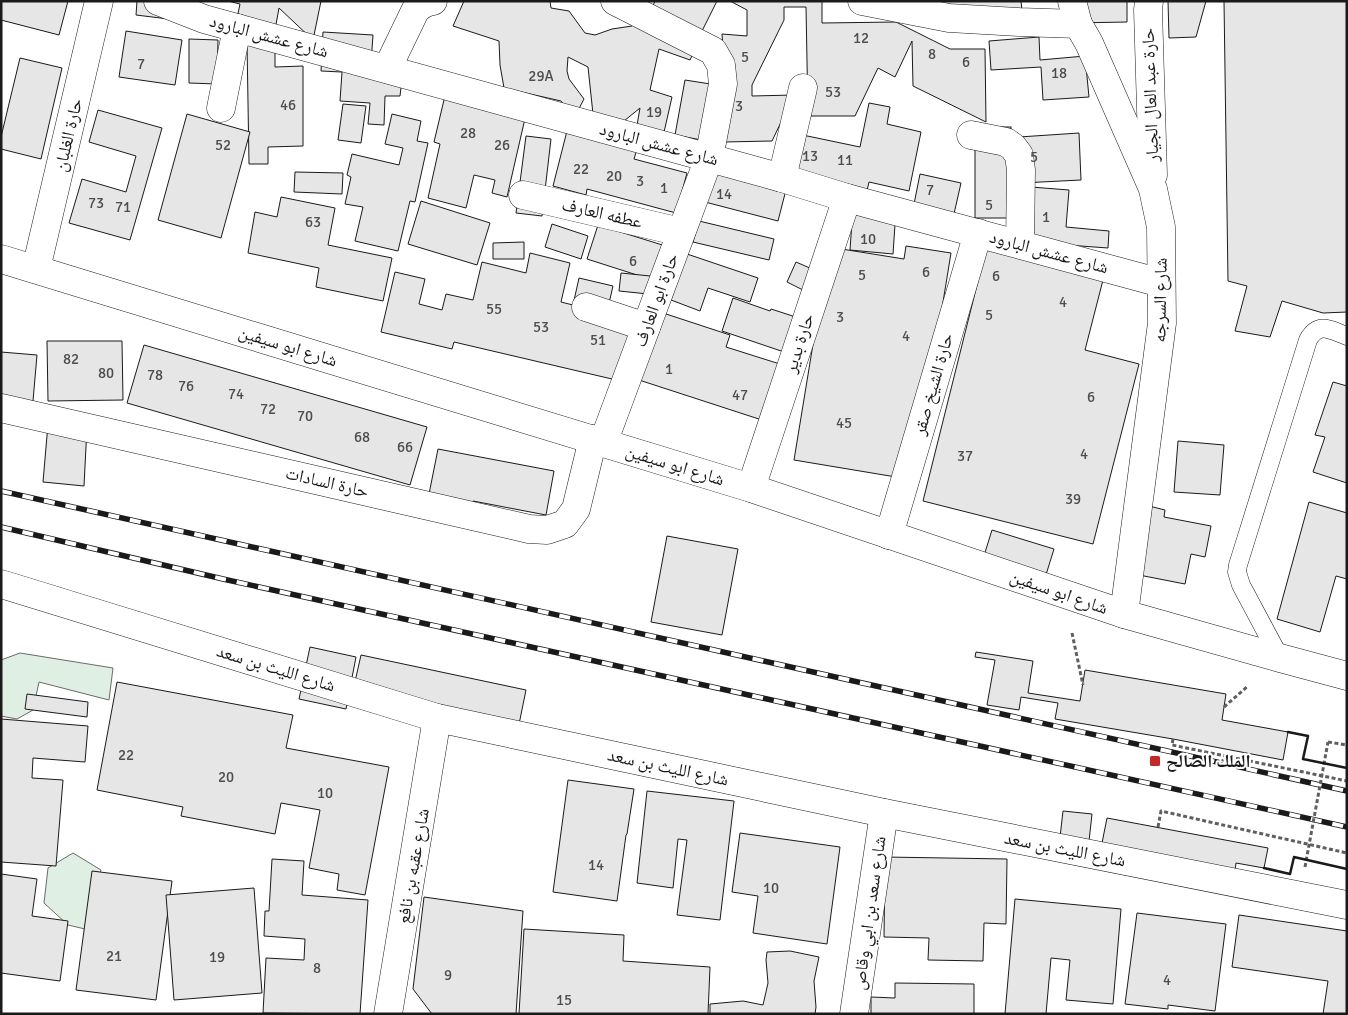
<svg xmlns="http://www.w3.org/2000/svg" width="1348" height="1015" viewBox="0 0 1348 1015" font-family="Signika,'Noto Naskh Arabic',sans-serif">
	<rect width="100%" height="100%" fill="#fff"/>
	<!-- green -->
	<g fill="#e0efe3" stroke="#6a6a6a">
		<path d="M 20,653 L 113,668 L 109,700 L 39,682 L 33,710 L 17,719 L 1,716 L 1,660 Z"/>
		<path d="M 73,853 L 101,870 L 85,929 L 68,925 L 44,903 L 48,868 Z"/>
	</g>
	<!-- building -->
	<g fill="#e6e6e6" stroke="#1a1a1a">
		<path d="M 1,1 L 68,1 L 59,35 L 1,20 Z"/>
		<path d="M 137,1 L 188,1 L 185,21 L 136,15 Z"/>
		<path d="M 228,1 L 321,1 L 313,40 L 279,8 L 275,30 L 236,23 L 240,4 Z"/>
		<path d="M 464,1 L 550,1 L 551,8 L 569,11 L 585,33 L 595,35 L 612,29 L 632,26 L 637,18 L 696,47 L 690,60 L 659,49 L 650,90 L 672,97 L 662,141 L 636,131 L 640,108 L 624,121 L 593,114 L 588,67 L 568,57 L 567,71 L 569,79 L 584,99 L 574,118 L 561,101 L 504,88 L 500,65 L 499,41 L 453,26 Z"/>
		<path d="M 655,1 L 717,1 L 701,33 L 652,8 Z"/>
		<path d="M 730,1 L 822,1 L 822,23 L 896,22 L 950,49 L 985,49 L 986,122 L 913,86 L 912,41 L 895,77 L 878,68 L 855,116 L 808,116 L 806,7 L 784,7 L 784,20 L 752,85 L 752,96 L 794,95 L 772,141 L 723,142 L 726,88 L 722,34 L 747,36 L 747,10 Z"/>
		<path d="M 933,1 L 1021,1 L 1024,30 Z"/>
		<path d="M 1073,1 L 1127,1 L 1127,22 L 1073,23 Z"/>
		<path d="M 1168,1 L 1206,1 L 1196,37 L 1169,38 Z"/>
		<path d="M 1224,1 L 1347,1 L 1347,312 L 1323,313 L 1282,301 L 1270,337 L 1235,331 L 1247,286 L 1228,281 Z"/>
		<path d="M 126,31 L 182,40 L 175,85 L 119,77 Z"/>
		<path d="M 323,32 L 373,35 L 370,77 L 402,79 L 400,96 L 385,96 L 384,125 L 368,124 L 370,103 L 340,101 L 342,72 L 321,71 Z"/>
		<path d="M 1039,37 L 1040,60 L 1085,56 L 1089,97 L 1043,100 L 1041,67 L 991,70 L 989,41 Z"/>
		<path d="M 189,39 L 218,40 L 217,84 L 189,83 Z"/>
		<path d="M 275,41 L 275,67 L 303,66 L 303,146 L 268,147 L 268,164 L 249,164 L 247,42 Z"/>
		<path d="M 20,58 L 62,68 L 41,159 L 1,149 L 1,137 Z"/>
		<path d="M 685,80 L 717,85 L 707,141 L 675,135 Z"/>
		<path d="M 448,83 L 526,114 L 507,197 L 492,193 L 495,180 L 474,175 L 466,208 L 428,198 L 440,144 L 434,142 Z"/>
		<path d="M 869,103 L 890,107 L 887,124 L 921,132 L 909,191 L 869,182 L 866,195 L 783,178 L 793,133 L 860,147 Z"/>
		<path d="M 343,104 L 366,106 L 361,143 L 338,140 Z"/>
		<path d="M 98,110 L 162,128 L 130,240 L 69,223 L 82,179 L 126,192 L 136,156 L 89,142 Z"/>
		<path d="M 187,114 L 250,132 L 221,238 L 158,220 Z"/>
		<path d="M 392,114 L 421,121 L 417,141 L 428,143 L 415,202 L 410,201 L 398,251 L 355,241 L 363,207 L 345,204 L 351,177 L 347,175 L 352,154 L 399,165 L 403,148 L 385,144 Z"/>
		<path d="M 568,127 L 638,146 L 634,159 L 687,173 L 676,213 L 587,189 L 586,195 L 553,186 Z"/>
		<rect x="975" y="127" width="36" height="91"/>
		<path d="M 1079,133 L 1081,180 L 1021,183 L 1019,137 Z"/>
		<path d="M 526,136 L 551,139 L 542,216 L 516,213 Z"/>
		<path d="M 715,163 L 788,182 L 778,221 L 705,202 Z"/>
		<path d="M 295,172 L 343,173 L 342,194 L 294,192 Z"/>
		<path d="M 920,174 L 961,183 L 951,227 L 911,219 Z"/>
		<path d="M 1031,187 L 1069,190 L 1066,227 L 1109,231 L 1108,248 L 1026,242 Z"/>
		<path d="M 281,197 L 335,208 L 328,245 L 392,258 L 383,301 L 316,287 L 319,268 L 248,253 L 255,212 L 277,217 Z"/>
		<path d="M 421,201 L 490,223 L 477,265 L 408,244 Z"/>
		<path d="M 853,207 L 896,210 L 893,254 L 850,250 Z"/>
		<path d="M 699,221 L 774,239 L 769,260 L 693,242 Z"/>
		<path d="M 552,224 L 588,236 L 581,259 L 545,247 Z"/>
		<path d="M 598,225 L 672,248 L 662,283 L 587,259 Z"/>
		<path d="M 989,237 L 1103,280 L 1085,350 L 1139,364 L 1093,544 L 923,501 Z"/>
		<path d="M 524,242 L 524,259 L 493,259 L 493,243 Z"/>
		<path d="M 906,246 L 951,253 L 914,480 L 794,460 L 829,247 L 904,259 Z"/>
		<path d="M 530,253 L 570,263 L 561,302 L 573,305 L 579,278 L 613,286 L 607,312 L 644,321 L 629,383 L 454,342 L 452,349 L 381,332 L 395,272 L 425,279 L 419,304 L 442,310 L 446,294 L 473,300 L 482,262 L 526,273 Z"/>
		<path d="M 687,254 L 758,278 L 750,302 L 708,288 L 700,311 L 671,300 Z"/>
		<path d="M 796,262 L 819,272 L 809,293 L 787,282 Z"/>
		<path d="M 621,273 L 660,277 L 658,295 L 619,291 Z"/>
		<path d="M 733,298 L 770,311 L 771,309 L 802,319 L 790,354 L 722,331 Z"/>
		<path d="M 660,312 L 730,335 L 726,347 L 783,365 L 765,421 L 639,380 Z"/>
		<path d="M 47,341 L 122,341 L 123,400 L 48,401 Z"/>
		<path d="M 144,345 L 427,427 L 410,485 L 127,403 Z"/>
		<path d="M 1,352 L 37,355 L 33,401 L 3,398 L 1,404 Z"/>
		<path d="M 1333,382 L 1347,386 L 1347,483 L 1313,472 L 1325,437 L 1315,435 Z"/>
		<path d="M 48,424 L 87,427 L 84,486 L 43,482 Z"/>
		<path d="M 1178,441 L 1224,445 L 1220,495 L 1174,492 Z"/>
		<path d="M 438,449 L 554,471 L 546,515 L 473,501 L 469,518 L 426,509 Z"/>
		<path d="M 1309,502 L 1347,513 L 1347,579 L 1336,576 L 1320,632 L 1277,619 Z"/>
		<path d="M 1145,505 L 1165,510 L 1164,517 L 1211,526 L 1205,557 L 1191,554 L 1185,584 L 1139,575 Z"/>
		<path d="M 992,530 L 1054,549 L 1045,578 L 983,559 Z"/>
		<path d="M 667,536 L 738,549 L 722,635 L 651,622 Z"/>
		<path d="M 310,647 L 356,657 L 346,709 L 299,699 Z"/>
		<path d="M 976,652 L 1033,661 L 1028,693 L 1080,701 L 1085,670 L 1226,694 L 1222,720 L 1288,732 L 1283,760 L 1173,739 L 1055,719 L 1058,703 L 1021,697 L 1019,710 L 987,705 L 995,660 L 975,657 Z"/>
		<path d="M 361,655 L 526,690 L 516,739 L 350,704 Z"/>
		<path d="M 117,682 L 293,715 L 286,748 L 389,767 L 365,895 L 337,890 L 339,874 L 309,868 L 320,810 L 281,803 L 275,834 L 181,816 L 183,807 L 97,790 Z"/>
		<path d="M 27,694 L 88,702 L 87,717 L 25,709 Z"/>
		<path d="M 1,719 L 88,726 L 85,762 L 33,758 L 32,778 L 63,780 L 56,866 L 1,862 Z"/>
		<path d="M 568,780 L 634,789 L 627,834 L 626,835 L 617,901 L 553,892 Z"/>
		<path d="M 647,791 L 734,801 L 720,920 L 677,915 L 687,840 L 678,839 L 673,888 L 637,883 Z"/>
		<path d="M 1063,811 L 1092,814 L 1088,850 L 1059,846 Z"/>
		<path d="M 1107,818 L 1268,848 L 1264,868 L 1236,863 L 1234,878 L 1100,853 Z"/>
		<path d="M 740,833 L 840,847 L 827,944 L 753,933 L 758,896 L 732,892 Z"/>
		<path d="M 885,857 L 1007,859 L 1006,924 L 984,923 L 983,961 L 928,960 L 929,938 L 884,937 Z"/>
		<path d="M 272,859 L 304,861 L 302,895 L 368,900 L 360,1014 L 263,1013 L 266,958 L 304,960 L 305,939 L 264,936 L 265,911 L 269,911 Z"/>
		<path d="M 92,871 L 172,881 L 156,1000 L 76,990 Z"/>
		<path d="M 1,874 L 37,879 L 32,916 L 68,921 L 60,981 L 1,973 Z"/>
		<path d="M 254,888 L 262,993 L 174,1000 L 166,895 Z"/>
		<path d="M 424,897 L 523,911 L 516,1014 L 432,1014 L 413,989 Z"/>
		<path d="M 1015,899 L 1121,909 L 1113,1004 L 1066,1000 L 1070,960 L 1051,958 L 1046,1014 L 1005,1014 Z"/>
		<path d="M 1137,913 L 1226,924 L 1215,1011 L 1168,1005 L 1168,1009 L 1125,1004 Z"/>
		<path d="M 1239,915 L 1347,931 L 1347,1014 L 1323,1014 L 1328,981 L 1232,967 Z"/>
		<path d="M 524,929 L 624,935 L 623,961 L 710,967 L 708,1014 L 519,1014 Z"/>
		<path d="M 790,951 L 819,957 L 814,981 L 816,1007 L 815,1014 L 710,1014 L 710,1004 L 743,1001 L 763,1005 L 768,983 L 766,960 L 767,952 Z"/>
		<path d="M 895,983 L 974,984 L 974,1014 L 871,1014 L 871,997 L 895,998 Z"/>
	</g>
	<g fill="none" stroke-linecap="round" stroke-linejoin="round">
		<!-- lane casing -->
		<g stroke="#1a1a1a" stroke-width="19">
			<path id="lane" d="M 1280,658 L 1241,585 L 1237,572 L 1238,565 L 1308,340 C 1319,321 1330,330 1347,336"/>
		</g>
		<!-- street casing -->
		<g stroke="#1a1a1a" stroke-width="29">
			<g id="street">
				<path d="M 158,1 L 204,19 L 782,178 L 847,198 L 1161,283"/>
				<path d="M 862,1 L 949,18 L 1019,22 L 1078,24"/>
				<path d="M 1072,1 L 1078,24 L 1089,43 L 1153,189 L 1161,227 L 1162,323 L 1124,614"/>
				<path d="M 1149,1 L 1148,10 L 1153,175"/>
				<path d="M 387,69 L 415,11 C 420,5 425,2 433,1"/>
				<path d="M 221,108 L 237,28"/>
				<path d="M 971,135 L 1006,142 L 1013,147 L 1019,155 L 1021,170 L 1020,244"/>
				<path d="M 782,178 L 803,88"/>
				<path d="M 523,195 L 681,232"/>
				<path d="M 36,269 L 99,1"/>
				<path d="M 586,307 L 646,327"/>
				<path d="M 1,408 L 529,529 L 547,530 L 565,524 L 576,509 L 593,439"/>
				<path d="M 603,443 L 709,158 L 723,84 L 721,65 L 713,51 L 615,1"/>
				<path d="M 751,488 L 847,198"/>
				<path d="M 889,535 L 978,233"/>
				<path d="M 1,584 L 437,718 L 884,813 L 1347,905"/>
				<path d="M 388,1014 L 437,718"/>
				<path d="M 854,1014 L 884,813"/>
			</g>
		</g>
		<!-- secondary casing -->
		<g stroke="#1a1a1a" stroke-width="29">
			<path id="secondary" d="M 1,259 L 751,488 L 1124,614 L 1280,658 L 1347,676"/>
		</g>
		<!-- path -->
		<g stroke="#5f5f5f" stroke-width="3" stroke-dasharray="4 2.5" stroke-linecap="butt">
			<path d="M 1072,633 L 1083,685"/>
			<path d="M 1224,707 L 1248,686"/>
			<path d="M 1173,739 L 1172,745 L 1347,781"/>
			<path d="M 1328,742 L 1347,745"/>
			<path d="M 1158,827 L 1161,811 L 1347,853"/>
		</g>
		<!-- lane -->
		<use href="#lane" stroke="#fff" stroke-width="18"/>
		<!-- street -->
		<use href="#street" stroke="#fff" stroke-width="28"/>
		<!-- secondary -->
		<use href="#secondary" stroke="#fff" stroke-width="28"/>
		<!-- rail casing -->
		<g stroke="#1a1a1a" stroke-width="5.5">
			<g id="rail">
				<path d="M 1,491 L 1347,791"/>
				<path d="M 1,527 L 223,579 L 1347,827"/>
			</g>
		</g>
		<!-- rail -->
		<use href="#rail" stroke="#fff" stroke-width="4" stroke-dasharray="11" stroke-linecap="butt"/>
		<!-- path-bridge -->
		<path stroke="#5f5f5f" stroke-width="3" stroke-dasharray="4 2.5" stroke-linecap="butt" d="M 1305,867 L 1328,742"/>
		<!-- wall -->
		<g stroke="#1a1a1a" stroke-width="2.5">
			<path d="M 1288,732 L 1308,736 L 1303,759 L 1347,768"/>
			<path d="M 1264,868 L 1290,874 L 1294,857 L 1347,869"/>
		</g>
	</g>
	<!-- markers -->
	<rect fill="#c62828" stroke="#fff" stroke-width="2" x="1149" y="755" width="12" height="12" rx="2.5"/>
	<g text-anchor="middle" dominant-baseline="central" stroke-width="4" stroke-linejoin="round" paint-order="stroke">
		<!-- number labels -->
		<g font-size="15" fill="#4d4d4d">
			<text x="861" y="38">12</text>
			<text x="932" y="54">8</text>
			<text x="745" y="57">5</text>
			<text x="966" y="62">6</text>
			<text x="141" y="64">7</text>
			<text x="1059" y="73">18</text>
			<text x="541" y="76">29A</text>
			<text x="833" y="92">53</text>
			<text x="288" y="105">46</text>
			<text x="739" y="106">3</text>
			<text x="654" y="112">19</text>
			<text x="468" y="133">28</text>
			<text x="223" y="145">52</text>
			<text x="502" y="145">26</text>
			<text x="810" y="156">13</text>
			<text x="1034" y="157">5</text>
			<text x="845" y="160">11</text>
			<text x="581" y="169">22</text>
			<text x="614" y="176">20</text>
			<text x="640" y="181">3</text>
			<text x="664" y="188">1</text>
			<text x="930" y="190">7</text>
			<text x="724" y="194">14</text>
			<text x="96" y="203">73</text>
			<text x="989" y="205">5</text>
			<text x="123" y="207">71</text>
			<text x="1046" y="217">1</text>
			<text x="313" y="222">63</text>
			<text x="868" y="239">10</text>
			<text x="633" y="261">6</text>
			<text x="926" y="272">6</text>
			<text x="862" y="275">5</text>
			<text x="996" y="276">6</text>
			<text x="1063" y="302">4</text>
			<text x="494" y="309">55</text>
			<text x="989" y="315">5</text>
			<text x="840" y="317">3</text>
			<text x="541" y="327">53</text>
			<text x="906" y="336">4</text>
			<text x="598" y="340">51</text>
			<text x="71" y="359">82</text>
			<text x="669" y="369">1</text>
			<text x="106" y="373">80</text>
			<text x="155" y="375">78</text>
			<text x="186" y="386">76</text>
			<text x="236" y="394">74</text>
			<text x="740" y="395">47</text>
			<text x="1091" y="397">6</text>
			<text x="268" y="409">72</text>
			<text x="305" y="416">70</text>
			<text x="844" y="423">45</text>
			<text x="362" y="437">68</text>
			<text x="405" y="447">66</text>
			<text x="1084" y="454">4</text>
			<text x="965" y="456">37</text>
			<text x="1073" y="499">39</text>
			<text x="126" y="755">22</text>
			<text x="226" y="777">20</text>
			<text x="325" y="793">10</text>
			<text x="596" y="865">14</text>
			<text x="771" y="888">10</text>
			<text x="114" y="956">21</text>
			<text x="217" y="957">19</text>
			<text x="317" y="968">8</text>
			<text x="448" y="975">9</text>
			<text x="1167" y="980">4</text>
			<text x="564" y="1000">15</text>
		</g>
		<!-- street labels -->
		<g font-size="18" fill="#1a1a1a" stroke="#fff">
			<text transform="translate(269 36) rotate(15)">شارع عشش البارود</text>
			<text transform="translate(1150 95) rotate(-92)">حارة عبد العال الجيار</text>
			<text transform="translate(68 135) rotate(-77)">حارة الغلبان</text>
			<text transform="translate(659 144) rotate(15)">شارع عشش البارود</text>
			<text transform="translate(602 213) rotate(13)">عطفه العارف</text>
			<text transform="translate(1049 252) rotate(15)">شارع عشش البارود</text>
			<text transform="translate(656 300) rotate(-70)">حارة ابو العارف</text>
			<text transform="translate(1160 300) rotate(-89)">شارع السرجه</text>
			<text transform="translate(799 343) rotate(-72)">حارة بدير</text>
			<text transform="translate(288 346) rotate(17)">شارع ابو سيفين</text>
			<text transform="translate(933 384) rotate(-74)">حارة الشيخ صقر</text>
			<text transform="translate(675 465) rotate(17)">شارع ابو سيفين</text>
			<text transform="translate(327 482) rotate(13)">حارة السادات</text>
			<text transform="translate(1059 592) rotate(19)">شارع ابو سيفين</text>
			<text transform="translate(276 668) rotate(17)">شارع الليث بن سعد</text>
			<text transform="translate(668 767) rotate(12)">شارع الليث بن سعد</text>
			<text transform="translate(1065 849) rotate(11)">شارع الليث بن سعد</text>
			<text transform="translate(413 866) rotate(-80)">شارع عقبه بن نافع</text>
			<text transform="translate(869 913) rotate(-82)">شارع سعد بن ابي وقاص</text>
		</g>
		<!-- poi labels -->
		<g font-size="18" font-weight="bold" fill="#1a1a1a" stroke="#fff" text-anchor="start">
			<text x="1166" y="761">الملك الصالح</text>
		</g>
	</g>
	<!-- border -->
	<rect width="1348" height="1015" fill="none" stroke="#1a1a1a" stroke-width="5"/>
</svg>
